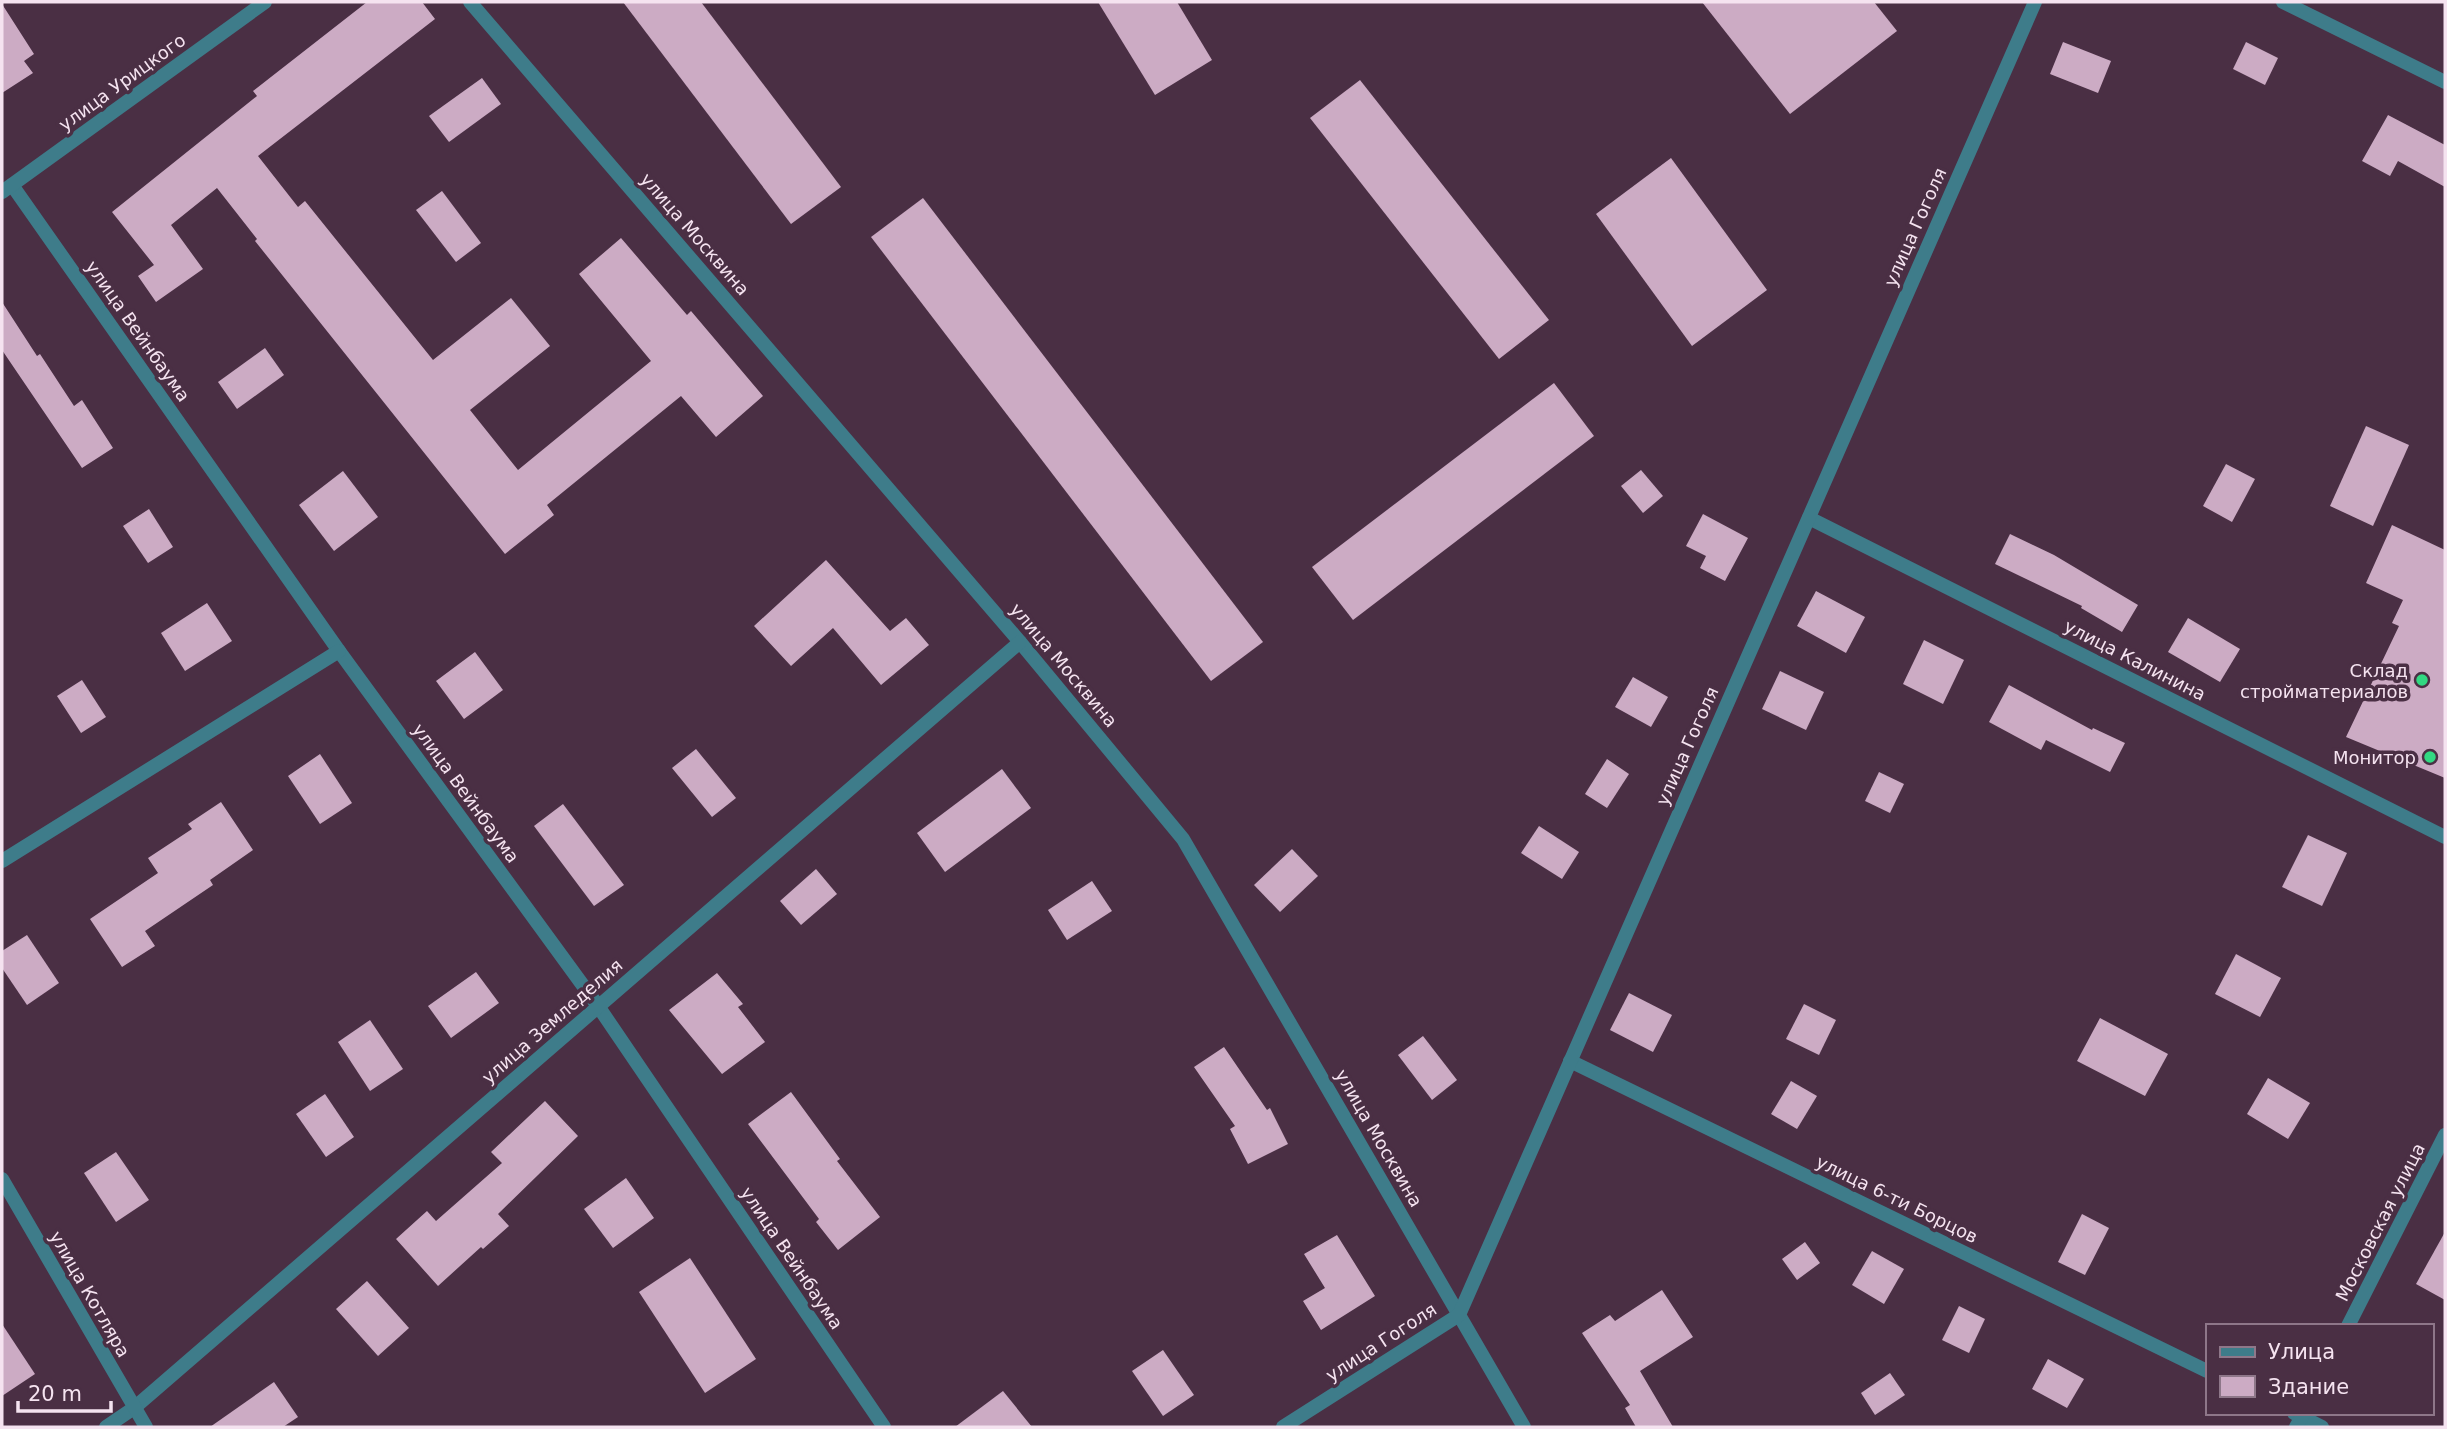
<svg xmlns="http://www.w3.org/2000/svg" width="2447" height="1429" viewBox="0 0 2447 1429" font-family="'DejaVu Sans',sans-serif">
	<rect width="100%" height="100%" fill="#4a2f44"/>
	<!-- building -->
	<g fill="#ccabc4">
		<path d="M 367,2 L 422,2 L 435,19 L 258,156 L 298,207 L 305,201 L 433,360 L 511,298 L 550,346 L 470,410 L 518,470 L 651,361 L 579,274 L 621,238 L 687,315 L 691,311 L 763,396 L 716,437 L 681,396 L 547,505 L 554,515 L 505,554 L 255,241 L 257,239 L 217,188 L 171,225 L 203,269 L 156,302 L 138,276 L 154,265 L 112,212 L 257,96 L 253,91 Z"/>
		<path d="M 623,2 L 701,2 L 841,187 L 791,224 Z"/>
		<path d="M 1098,2 L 1177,2 L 1212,60 L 1155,95 Z"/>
		<path d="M 1702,2 L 1874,2 L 1897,31 L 1790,114 Z"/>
		<path d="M 2,4 L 34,54 L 24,61 L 33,73 L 2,93 Z"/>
		<path d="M 2063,42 L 2111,61 L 2098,93 L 2050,74 Z"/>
		<path d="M 2246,42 L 2278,58 L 2265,85 L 2233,69 Z"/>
		<path d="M 482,78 L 501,104 L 449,142 L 429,116 Z"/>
		<path d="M 1360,80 L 1549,320 L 1499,359 L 1310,118 Z"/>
		<path d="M 2388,115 L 2445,145 L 2445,187 L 2398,161 L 2390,176 L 2362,161 Z"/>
		<path d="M 1671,158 L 1767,290 L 1692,346 L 1596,214 Z"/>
		<path d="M 442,191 L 481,243 L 456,262 L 416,210 Z"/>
		<path d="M 923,198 L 1263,642 L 1211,681 L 871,237 Z"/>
		<path d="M 2,302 L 37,356 L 40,354 L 74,406 L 82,400 L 113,448 L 82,468 L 2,350 Z"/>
		<path d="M 265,348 L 284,375 L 237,409 L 218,382 Z"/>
		<path d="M 1554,383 L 1594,436 L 1353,620 L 1312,567 Z"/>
		<path d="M 2366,426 L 2409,445 L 2373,526 L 2330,506 Z"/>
		<path d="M 2226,464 L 2255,479 L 2232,522 L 2203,506 Z"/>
		<path d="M 1641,470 L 1663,496 L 1643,513 L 1621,486 Z"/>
		<path d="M 343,471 L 378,517 L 334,551 L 299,505 Z"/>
		<path d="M 149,509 L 173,547 L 148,563 L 123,526 Z"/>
		<path d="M 1703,514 L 1748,538 L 1725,581 L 1700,568 L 1706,556 L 1686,546 Z"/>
		<path d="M 2392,525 L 2445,550 L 2445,778 L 2346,737 L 2399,626 L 2392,623 L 2403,600 L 2366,583 Z"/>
		<path d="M 2010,534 L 2054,555 L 2138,605 L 2122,632 L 2081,608 L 2082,606 L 1995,564 Z"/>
		<path d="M 826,560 L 890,631 L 906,618 L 929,645 L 881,685 L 833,628 L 791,666 L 754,626 Z"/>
		<path d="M 1816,591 L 1865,617 L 1846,653 L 1797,626 Z"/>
		<path d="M 207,603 L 232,641 L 185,671 L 161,633 Z"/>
		<path d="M 2188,618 L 2240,649 L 2220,682 L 2168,652 Z"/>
		<path d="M 1924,640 L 1964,660 L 1943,704 L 1903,684 Z"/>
		<path d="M 475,652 L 503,690 L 464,719 L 436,681 Z"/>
		<path d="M 1780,671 L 1824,692 L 1806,730 L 1762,709 Z"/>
		<path d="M 1633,677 L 1668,697 L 1651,727 L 1615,707 Z"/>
		<path d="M 82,680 L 106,717 L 81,733 L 57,696 Z"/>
		<path d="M 2009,685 L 2092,730 L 2093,728 L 2125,743 L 2110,772 L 2046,740 L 2041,750 L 1989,722 Z"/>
		<path d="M 696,749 L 736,798 L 712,817 L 672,768 Z"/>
		<path d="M 320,754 L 352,803 L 320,824 L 288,776 Z"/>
		<path d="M 1607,759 L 1629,774 L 1607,808 L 1585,794 Z"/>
		<path d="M 1002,769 L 1031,808 L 945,872 L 917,833 Z"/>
		<path d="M 1879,772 L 1904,784 L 1890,813 L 1865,801 Z"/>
		<path d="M 221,802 L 253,850 L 210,880 L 213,885 L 145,931 L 155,946 L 122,967 L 90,919 L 158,873 L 148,858 L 192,829 L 188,824 Z"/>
		<path d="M 563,804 L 624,885 L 594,906 L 534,826 Z"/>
		<path d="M 1539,826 L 1579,852 L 1562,879 L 1521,853 Z"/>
		<path d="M 2308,835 L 2347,853 L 2322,906 L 2282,887 Z"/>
		<path d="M 1292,849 L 1318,876 L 1280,912 L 1254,885 Z"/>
		<path d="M 816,869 L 837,894 L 801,925 L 780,901 Z"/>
		<path d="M 1092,881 L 1112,911 L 1067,940 L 1048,910 Z"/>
		<path d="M 27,935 L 59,983 L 27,1005 L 2,968 L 2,951 Z"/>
		<path d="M 2236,954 L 2281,978 L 2260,1017 L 2215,994 Z"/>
		<path d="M 476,972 L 499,1003 L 451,1038 L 428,1006 Z"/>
		<path d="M 717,973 L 743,1004 L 738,1007 L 765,1042 L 722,1074 L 669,1010 Z"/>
		<path d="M 1629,993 L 1672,1015 L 1653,1052 L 1610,1030 Z"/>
		<path d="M 1804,1004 L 1836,1020 L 1819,1055 L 1786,1039 Z"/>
		<path d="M 2100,1018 L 2168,1054 L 2145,1096 L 2077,1061 Z"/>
		<path d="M 370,1020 L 403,1069 L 370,1091 L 338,1042 Z"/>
		<path d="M 1423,1036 L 1457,1080 L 1432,1100 L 1398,1055 Z"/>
		<path d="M 1224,1047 L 1267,1110 L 1270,1108 L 1288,1144 L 1248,1164 L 1230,1129 L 1235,1126 L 1194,1067 Z"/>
		<path d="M 2268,1078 L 2310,1103 L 2288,1139 L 2247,1114 Z"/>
		<path d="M 1791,1081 L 1817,1096 L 1797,1129 L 1771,1114 Z"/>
		<path d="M 791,1092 L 840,1159 L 837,1161 L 880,1217 L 838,1250 L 816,1222 L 819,1219 L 748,1124 Z"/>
		<path d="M 325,1094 L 354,1137 L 326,1157 L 296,1114 Z"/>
		<path d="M 545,1101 L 578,1136 L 498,1214 L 509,1226 L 483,1249 L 481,1247 L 438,1286 L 396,1239 L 427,1211 L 436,1221 L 502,1163 L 491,1152 Z"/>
		<path d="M 116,1152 L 149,1200 L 116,1222 L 84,1173 Z"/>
		<path d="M 626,1178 L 654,1218 L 613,1248 L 584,1209 Z"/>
		<path d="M 2082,1214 L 2109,1228 L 2085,1275 L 2058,1262 Z"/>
		<path d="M 2445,1232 L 2445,1300 L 2416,1284 Z"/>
		<path d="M 1337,1235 L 1375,1296 L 1321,1330 L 1303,1301 L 1325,1288 L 1304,1254 Z"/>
		<path d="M 1805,1242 L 1820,1263 L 1797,1280 L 1782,1259 Z"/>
		<path d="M 1872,1251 L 1904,1269 L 1884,1304 L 1852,1285 Z"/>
		<path d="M 690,1258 L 756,1359 L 705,1393 L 639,1292 Z"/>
		<path d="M 367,1281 L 409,1328 L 378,1356 L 336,1309 Z"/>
		<path d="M 1662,1290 L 1693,1337 L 1640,1371 L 1673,1427 L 1636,1427 L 1625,1408 L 1630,1405 L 1582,1333 L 1610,1315 L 1615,1321 Z"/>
		<path d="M 1959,1306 L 1985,1319 L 1969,1353 L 1942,1340 Z"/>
		<path d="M 2,1324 L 35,1374 L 2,1396 Z"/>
		<path d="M 1163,1350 L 1194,1395 L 1163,1416 L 1132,1371 Z"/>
		<path d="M 2048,1359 L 2084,1379 L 2067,1408 L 2032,1389 Z"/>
		<path d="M 1890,1373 L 1905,1395 L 1875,1415 L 1861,1393 Z"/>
		<path d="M 274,1382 L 298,1417 L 283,1427 L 210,1427 Z"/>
		<path d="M 1003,1391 L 1032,1427 L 955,1427 Z"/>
	</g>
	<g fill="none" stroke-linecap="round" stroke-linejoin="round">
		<!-- minor -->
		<g stroke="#3e7c8a" stroke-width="14">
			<path d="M 470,2 L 1020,642 L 1183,839 L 1524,1427"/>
			<path d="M 2283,2 L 2445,82"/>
			<path d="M 12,185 L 339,651 L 598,1006 L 884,1427"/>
			<path d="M 2,192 L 265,2"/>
			<path d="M 1809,518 L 2445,837"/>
			<path d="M 2,861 L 339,651"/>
			<path d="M 1570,1061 L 2207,1371"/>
			<path d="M 2294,1413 L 2322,1427"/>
			<path d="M 106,1427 L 134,1408 L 1020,642"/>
			<path d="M 1283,1427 L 1459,1315 L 2035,2"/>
		</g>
		<!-- tertiary -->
		<g stroke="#3e7c8a" stroke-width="14">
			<path d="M 2,1179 L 146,1427"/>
			<path d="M 2348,1326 L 2445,1135"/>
			<path d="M 2296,1427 L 2304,1413"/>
		</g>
	</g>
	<!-- markers -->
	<g fill="#32d882" stroke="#4a2f44" stroke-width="2.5">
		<circle cx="2422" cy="680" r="7"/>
		<circle cx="2430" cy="757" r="7"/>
	</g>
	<g text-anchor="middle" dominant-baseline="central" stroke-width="7" stroke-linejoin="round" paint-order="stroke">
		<!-- street labels -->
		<g font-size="18" fill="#f5e3f0" stroke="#4a2f44">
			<text transform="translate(122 82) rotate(-36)">улица Урицкого</text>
			<text transform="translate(1915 227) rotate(-66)">улица Гоголя</text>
			<text transform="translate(695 234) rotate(49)">улица Москвина</text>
			<text transform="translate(138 331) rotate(55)">улица Вейнбаума</text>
			<text transform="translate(2135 660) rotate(27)">улица Калинина</text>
			<text transform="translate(1064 665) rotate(50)">улица Москвина</text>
			<text transform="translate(1687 746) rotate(-66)">улица Гоголя</text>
			<text transform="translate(466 793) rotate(54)">улица Вейнбаума</text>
			<text transform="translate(552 1021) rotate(-41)">улица Земледелия</text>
			<text transform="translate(1379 1138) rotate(60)">улица Москвина</text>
			<text transform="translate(1897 1199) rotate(26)">улица 6-ти Борцов</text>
			<text transform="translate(2380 1222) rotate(-63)">Московская улица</text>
			<text transform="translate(792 1258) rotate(56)">улица Вейнбаума</text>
			<text transform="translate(90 1294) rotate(60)">улица Котляра</text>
			<text transform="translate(1381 1342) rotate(-33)">улица Гоголя</text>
		</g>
		<!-- poi labels -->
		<g font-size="18" fill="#f5e3f0" stroke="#4a2f44" text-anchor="end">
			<text x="2408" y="670">Склад<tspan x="2408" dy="21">стройматериалов</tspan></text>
			<text x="2416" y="757">Монитор</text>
		</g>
	</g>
	<!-- border -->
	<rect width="2447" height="1429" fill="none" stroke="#f5e3f0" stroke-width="7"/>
	<!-- legend -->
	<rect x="2206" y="1324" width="228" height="91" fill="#4a2f44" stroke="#8e7789" stroke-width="2"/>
	<rect x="2220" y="1347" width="35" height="10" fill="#3e7c8a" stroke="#8e7789" stroke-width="2"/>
	<text x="2268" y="1359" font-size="21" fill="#f5e3f0">Улица</text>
	<rect x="2220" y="1376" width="35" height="21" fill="#ccabc4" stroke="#8e7789" stroke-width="2"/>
	<text x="2268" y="1394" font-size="21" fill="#f5e3f0">Здание</text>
	<!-- scale -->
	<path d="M18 1401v10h93v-10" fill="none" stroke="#f5e3f0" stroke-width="3.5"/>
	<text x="28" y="1401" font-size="21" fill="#f5e3f0" stroke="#4a2f44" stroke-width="5" paint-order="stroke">20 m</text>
</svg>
